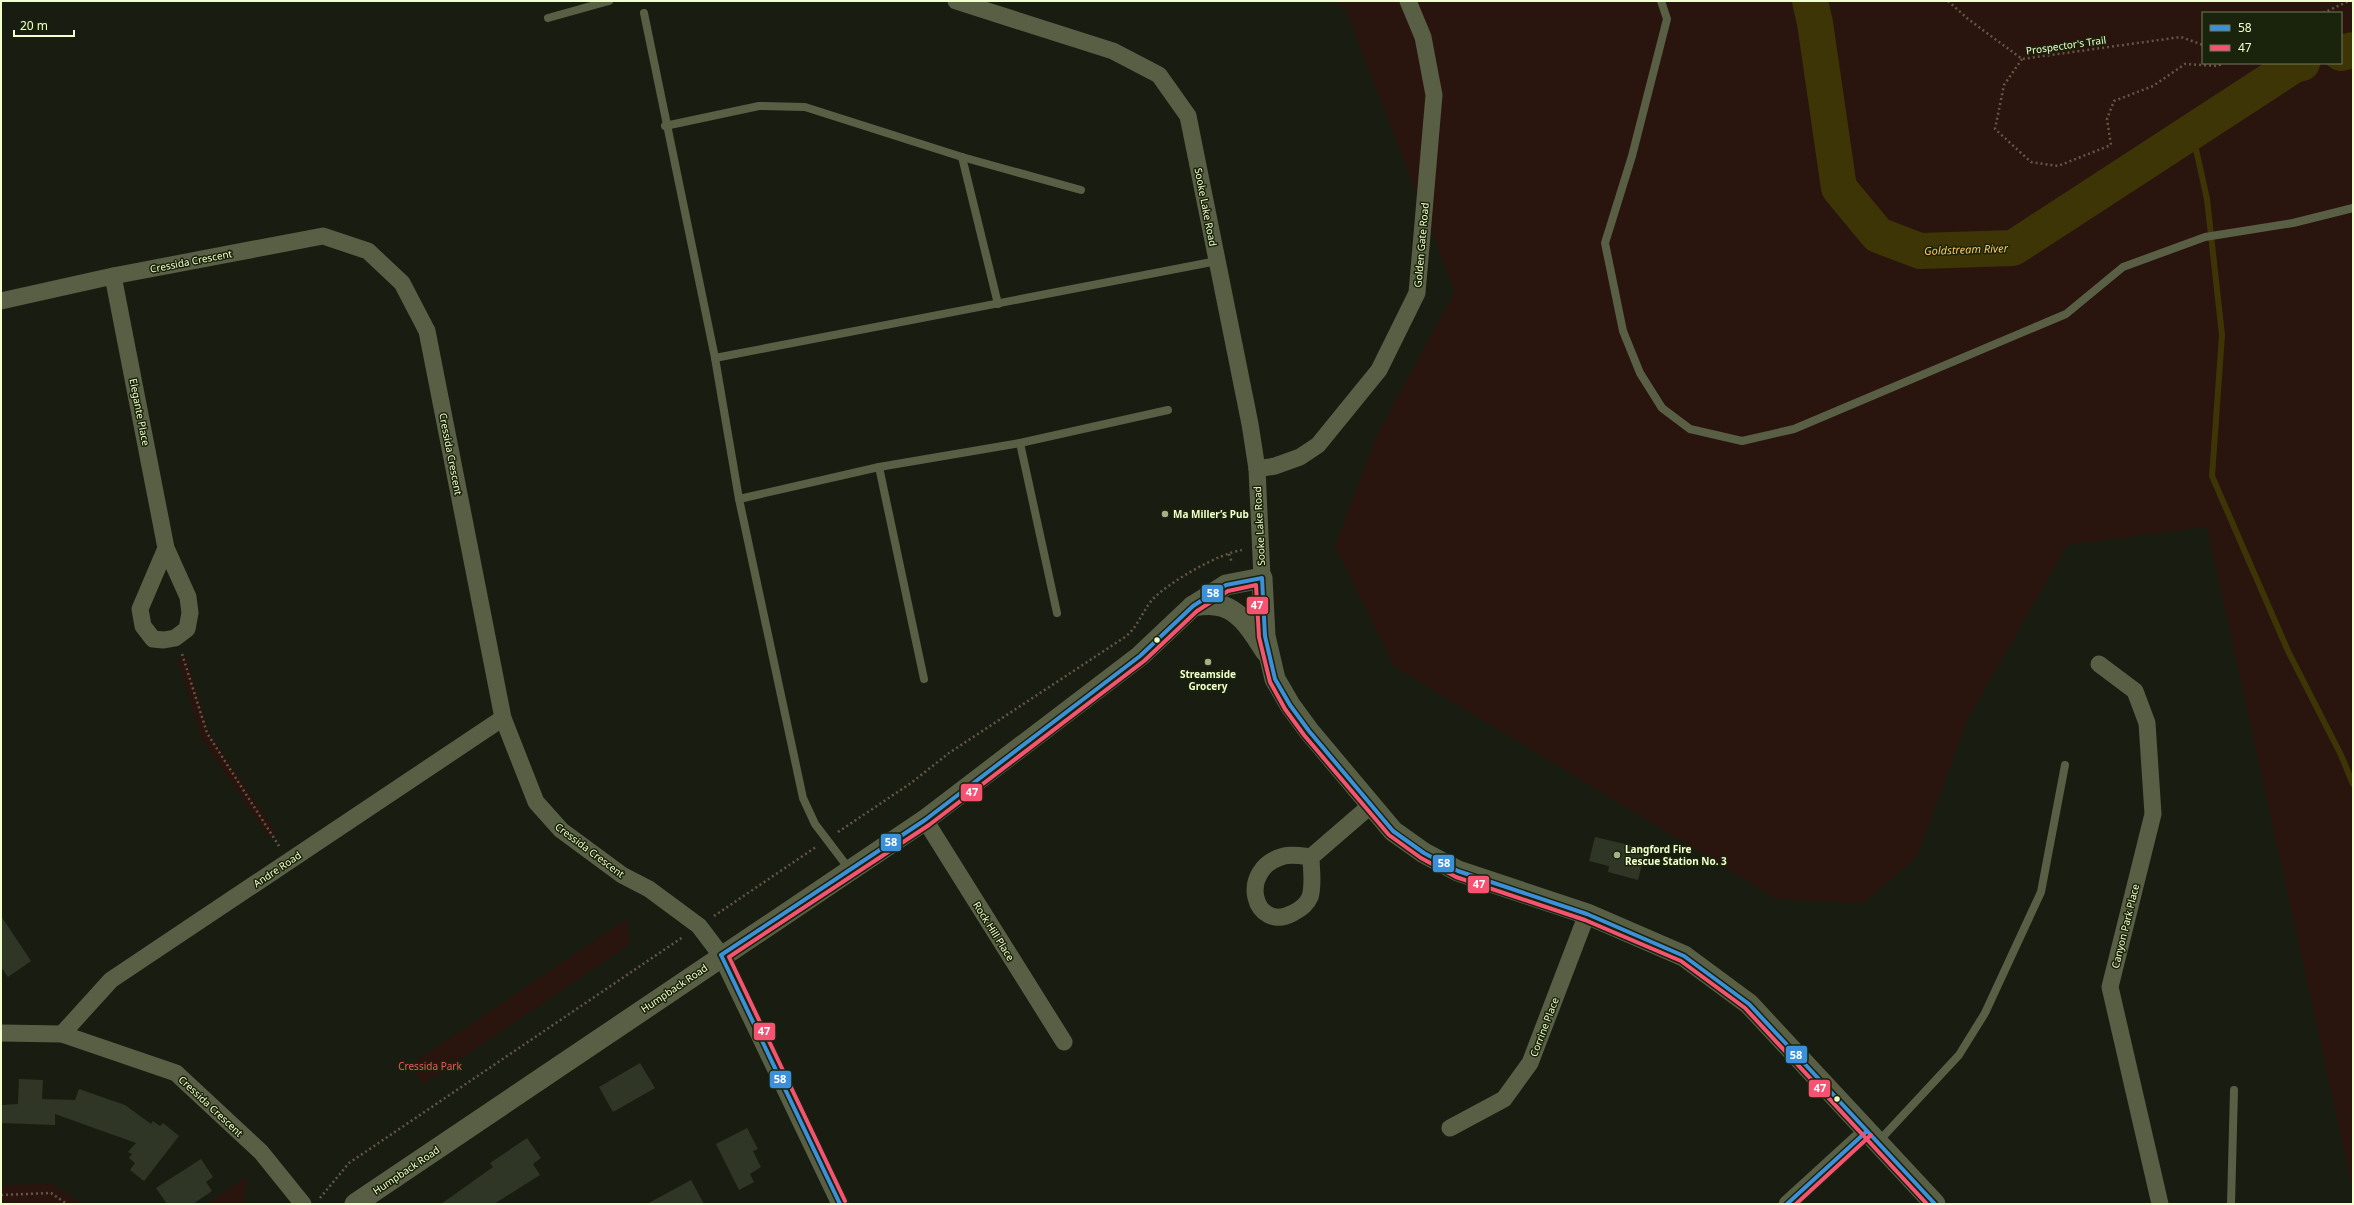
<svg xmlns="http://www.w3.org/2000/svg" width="2354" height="1205" viewBox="0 0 2354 1205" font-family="'Noto Sans',sans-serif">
	<rect width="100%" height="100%" fill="#191d11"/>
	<!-- green -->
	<g fill="#2a140e" fill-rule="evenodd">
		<path d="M 1336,1 L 2353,1 L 2353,1190 L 2207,527 L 2067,545 L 1968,718 L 1916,858 L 1863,903 L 1777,899 L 1394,666 L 1335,546 L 1375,439 L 1455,291 L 1346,11 ZM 2203,13 L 2341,13 L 2341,63 L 2203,63 Z"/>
		<path d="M 186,656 L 209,733 L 276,832 L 269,837 L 201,738 L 178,659 Z"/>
		<path d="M 627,919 L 630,944 L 423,1084 L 410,1065 Z"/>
		<path d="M 247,1176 L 244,1204 L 207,1204 Z"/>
		<path d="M 52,1184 L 82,1204 L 1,1204 L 1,1185 Z"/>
	</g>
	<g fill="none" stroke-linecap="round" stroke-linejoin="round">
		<!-- stream -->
		<path stroke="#3e3506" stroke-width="6" d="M 2192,131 L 2207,199 L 2222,335 L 2212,476 L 2288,651 L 2341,755 L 2353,784"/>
		<!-- river -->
		<g stroke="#3e3506" stroke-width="36">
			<path d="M 1810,1 L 1815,23 L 1839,188 L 1878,235 L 1920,251 L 2013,248 L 2294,65 L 2302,63"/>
			<path d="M 2341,53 L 2353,50"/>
		</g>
	</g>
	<!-- building -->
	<g fill="#2f3625">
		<path d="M 1595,837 L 1646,849 L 1638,880 L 1608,872 L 1609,866 L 1589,861 Z"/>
		<path d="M 1,916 L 31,961 L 8,977 L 1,967 Z"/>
		<path d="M 640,1063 L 655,1088 L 613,1112 L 599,1087 Z"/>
		<path d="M 19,1079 L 43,1080 L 42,1099 L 75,1100 L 79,1089 L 125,1105 L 151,1124 L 153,1121 L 160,1126 L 163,1123 L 179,1136 L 144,1181 L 130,1170 L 135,1163 L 129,1158 L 132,1154 L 128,1152 L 136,1143 L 55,1114 L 55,1125 L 1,1123 L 1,1105 L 18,1104 Z"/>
		<path d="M 747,1128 L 758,1149 L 753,1151 L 761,1167 L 750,1174 L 754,1182 L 739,1190 L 716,1144 Z"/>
		<path d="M 527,1138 L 541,1158 L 533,1164 L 540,1175 L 494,1204 L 441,1204 L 493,1167 L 490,1163 Z"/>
		<path d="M 201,1159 L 213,1177 L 206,1182 L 212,1191 L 193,1204 L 167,1204 L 156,1188 Z"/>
		<path d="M 691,1180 L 704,1204 L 647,1204 Z"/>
	</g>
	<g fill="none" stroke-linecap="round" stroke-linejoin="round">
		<!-- path -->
		<g stroke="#635744" stroke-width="2.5" stroke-dasharray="2 3" stroke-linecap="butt">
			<path d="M 1948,1 L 1968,19 L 2022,59 L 2181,37 L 2203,45"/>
			<path d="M 2323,13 L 2349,1"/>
			<path d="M 2022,59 L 2004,85 L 1995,129 L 2031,162 L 2058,166 L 2111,145 L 2107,119 L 2114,101 L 2153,86 L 2185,64 L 2218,66 L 2223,63"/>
			<path d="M 1229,554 L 1232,563"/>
			<path d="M 182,654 L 207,733 L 279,846"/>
			<path d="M 838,832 L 911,783 L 949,753 L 1125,637 C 1138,627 1142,612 1152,600 C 1167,583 1221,552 1243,550"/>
			<path d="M 714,916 L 816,847"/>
			<path d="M 1,1195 L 51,1193 L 67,1204"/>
			<path d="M 320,1198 L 349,1163 L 683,937"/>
		</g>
		<!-- service -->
		<g stroke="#595f44" stroke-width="8">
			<path d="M 1661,1 L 1667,19 L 1632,156 L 1605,243 L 1623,331 L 1640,373 L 1662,408 L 1690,429 L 1742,441 L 1794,429 L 2066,314 L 2123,267 L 2205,237 L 2293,223 L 2353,208"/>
			<path d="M 644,13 L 715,358 L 739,499 L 803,798 L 815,824 L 850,870"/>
			<path d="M 548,18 L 609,1"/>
			<path d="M 665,126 L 759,106 L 805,107 L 962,157 L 1081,190"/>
			<path d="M 962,157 L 998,304"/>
			<path d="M 715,358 L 1217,261"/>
			<path d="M 1020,443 L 1057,613"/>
			<path d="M 879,467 L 924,679"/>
			<path d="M 739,499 L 879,467 L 1020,443 L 1168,410"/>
			<path d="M 1878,1142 L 1959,1055 L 1985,1013 L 2041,892 L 2065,765"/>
			<path d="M 2231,1204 L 2234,1090"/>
		</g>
		<!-- minor -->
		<g stroke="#595f44" stroke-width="17">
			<path d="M 956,1 L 1113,51 L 1159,75 L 1188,116 L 1250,424 L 1257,469 L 1262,578"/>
			<path d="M 113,276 L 166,548 L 188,597 L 190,613 L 187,629 L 175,638 L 164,640 L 153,639 L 143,626 L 140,609 L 166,548"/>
			<path d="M 1,301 L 113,276 L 323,236 L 368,251 L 402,283 L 427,331 L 503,718 L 536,802 L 561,830 L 622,875 L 649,889 L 699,926 L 721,955 L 840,1204"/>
			<path d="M 1257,469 L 1275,466 L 1300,457 L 1318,445 L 1379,370 L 1417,293 L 1434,95 L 1423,37 L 1408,1"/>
			<path d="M 2099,664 L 2135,691 L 2147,723 L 2153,814 L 2110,987 L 2160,1204"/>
			<path d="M 925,820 L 1064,1042"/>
			<path d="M 1311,857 C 1311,869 1314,884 1310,897 C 1307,904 1299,910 1293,913 C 1254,934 1236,869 1284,856 C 1292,854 1303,856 1311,857 L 1370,806"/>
			<path d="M 1,1033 L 62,1034 L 176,1073 L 261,1152 L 303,1204"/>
			<path d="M 62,1034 L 111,980 L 503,718"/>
			<path d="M 1450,1128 L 1504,1099 L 1530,1063 L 1587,914"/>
			<path d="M 1787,1204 L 1867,1131"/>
		</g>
		<!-- tertiary -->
		<g stroke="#595f44" stroke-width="21">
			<path d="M 1193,606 C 1200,605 1208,604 1215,605 C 1240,607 1254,634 1266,652"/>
			<path d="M 355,1204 L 925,820 L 1140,656 L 1193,606 L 1226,585 L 1262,578 L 1265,636 L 1275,679 L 1290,705 L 1309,731 L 1393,831 L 1424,853 L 1458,871 L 1587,914 L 1684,956 L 1749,1004 L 1935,1204"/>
		</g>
		<!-- bus-1 casing -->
		<g stroke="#1a230b" stroke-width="7">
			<g id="bus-1">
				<path d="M 721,955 L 925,820 L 1140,656 L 1193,606 L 1226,585 L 1262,578 L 1265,636 L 1275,679 L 1290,705 L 1309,731 L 1393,831 L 1424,853 L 1458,871 L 1587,914 L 1684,956 L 1749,1004 L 1935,1204"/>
				<path d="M 721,955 L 840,1204"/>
				<path d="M 1787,1204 L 1867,1131"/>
			</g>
		</g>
		<!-- bus-2 casing -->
		<g stroke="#1a230b" stroke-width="7">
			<g id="bus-2">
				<path d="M 845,1201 L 729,957 L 929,825 L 1144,661 L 1197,611 L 1228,591 L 1256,585 L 1259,637 L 1270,682 L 1285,709 L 1304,735 L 1389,835 L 1421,858 L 1456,877 L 1585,920 L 1681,961 L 1745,1008 L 1927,1204"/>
				<path d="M 1796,1204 L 1871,1135"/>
			</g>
		</g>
		<!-- bus-1 -->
		<use href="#bus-1" stroke="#3a90db" stroke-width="4"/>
		<!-- bus-2 -->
		<use href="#bus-2" stroke="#f65372" stroke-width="4"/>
	</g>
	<!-- markers -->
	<g fill="#a5b08b" stroke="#1a230b" stroke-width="1.5">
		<circle cx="1165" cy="514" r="4"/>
		<circle cx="1208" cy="662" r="4"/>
		<circle cx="1617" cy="855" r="4"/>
	</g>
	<g fill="#f0ffcd" stroke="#1a230b" stroke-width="1.5">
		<circle cx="1157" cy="640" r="3.5"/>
		<circle cx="1837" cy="1099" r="3.5"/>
	</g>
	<g text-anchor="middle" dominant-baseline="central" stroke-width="3" stroke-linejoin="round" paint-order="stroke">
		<!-- street labels -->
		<g font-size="10" fill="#f0ffcd" stroke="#1a230b">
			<text transform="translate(2066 45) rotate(-8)">Prospector's Trail</text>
			<text transform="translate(1206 207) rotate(79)">Sooke Lake Road</text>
			<text transform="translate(1421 245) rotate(-85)">Golden Gate Road</text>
			<text transform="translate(191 261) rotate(-11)">Cressida Crescent</text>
			<text transform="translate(140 412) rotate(79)">Elegante Place</text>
			<text transform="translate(451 454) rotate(79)">Cressida Crescent</text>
			<text transform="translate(1259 526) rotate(-93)">Sooke Lake Road</text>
			<text transform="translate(590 850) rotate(37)">Cressida Crescent</text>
			<text transform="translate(277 869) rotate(-34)">Andre Road</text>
			<text transform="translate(2125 926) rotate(-76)">Canyon Park Place</text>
			<text transform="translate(994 931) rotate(58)">Rock Hill Place</text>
			<text transform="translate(674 988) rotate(-34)">Humpback Road</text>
			<text transform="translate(1544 1027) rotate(-69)">Corrine Place</text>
			<text transform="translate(211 1106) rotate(43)">Cressida Crescent</text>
			<text transform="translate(406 1170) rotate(-34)">Humpback Road</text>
		</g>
		<!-- poi labels -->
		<g font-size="10" font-weight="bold" fill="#f0ffcd" stroke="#1a230b" text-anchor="start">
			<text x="1173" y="514">Ma Miller’s Pub</text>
			<text x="1208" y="674" text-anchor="middle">Streamside<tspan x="1208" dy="12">Grocery</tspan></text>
			<text x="1625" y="849">Langford Fire<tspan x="1625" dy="12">Rescue Station No. 3</tspan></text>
		</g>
		<!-- park labels -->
		<g font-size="10" fill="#eb575f" stroke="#1a230b">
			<text x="430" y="1066">Cressida Park</text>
		</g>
		<!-- water labels -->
		<g font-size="11" font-style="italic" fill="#ffc65b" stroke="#1a230b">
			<text transform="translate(1966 249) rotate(-2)">Goldstream River</text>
		</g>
	</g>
	<g stroke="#1a230b" stroke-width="1.5">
		<rect x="1201" y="584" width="23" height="19" rx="4" fill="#3a90db"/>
		<rect x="1246" y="596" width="23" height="19" rx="4" fill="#f65372"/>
		<rect x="960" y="783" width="23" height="19" rx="4" fill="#f65372"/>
		<rect x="880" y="833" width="22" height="19" rx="4" fill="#3a90db"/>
		<rect x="1432" y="854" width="23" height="19" rx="4" fill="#3a90db"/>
		<rect x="1467" y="875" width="23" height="19" rx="4" fill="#f65372"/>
		<rect x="753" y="1022" width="23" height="19" rx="4" fill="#f65372"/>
		<rect x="1785" y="1045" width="23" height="19" rx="4" fill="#3a90db"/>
		<rect x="769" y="1070" width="23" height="19" rx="4" fill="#3a90db"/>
		<rect x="1808" y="1079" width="23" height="19" rx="4" fill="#f65372"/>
	</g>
	<g font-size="11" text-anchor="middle" font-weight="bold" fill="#fff">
		<text x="1213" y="597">58</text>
		<text x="1257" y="609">47</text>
		<text x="972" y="796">47</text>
		<text x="891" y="846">58</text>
		<text x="1444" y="867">58</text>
		<text x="1479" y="888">47</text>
		<text x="764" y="1035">47</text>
		<text x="1796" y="1059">58</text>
		<text x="780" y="1083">58</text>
		<text x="1820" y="1092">47</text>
	</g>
	<!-- border -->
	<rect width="2354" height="1205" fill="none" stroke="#f0ffcd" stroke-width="4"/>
	<!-- legend -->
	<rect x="2202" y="12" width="140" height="52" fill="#1a230b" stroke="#707b59"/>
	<rect x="2210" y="25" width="20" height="6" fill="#3a90db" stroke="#707b59"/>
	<text x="2238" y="32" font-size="12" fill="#f0ffcd">58</text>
	<rect x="2210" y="45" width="20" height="6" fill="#f65372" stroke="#707b59"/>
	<text x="2238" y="52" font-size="12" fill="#f0ffcd">47</text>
	<!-- scale -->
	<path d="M14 30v6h60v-6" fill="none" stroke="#f0ffcd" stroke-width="2"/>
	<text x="20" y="30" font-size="12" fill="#f0ffcd" stroke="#1a230b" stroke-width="3" paint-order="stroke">20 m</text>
</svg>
